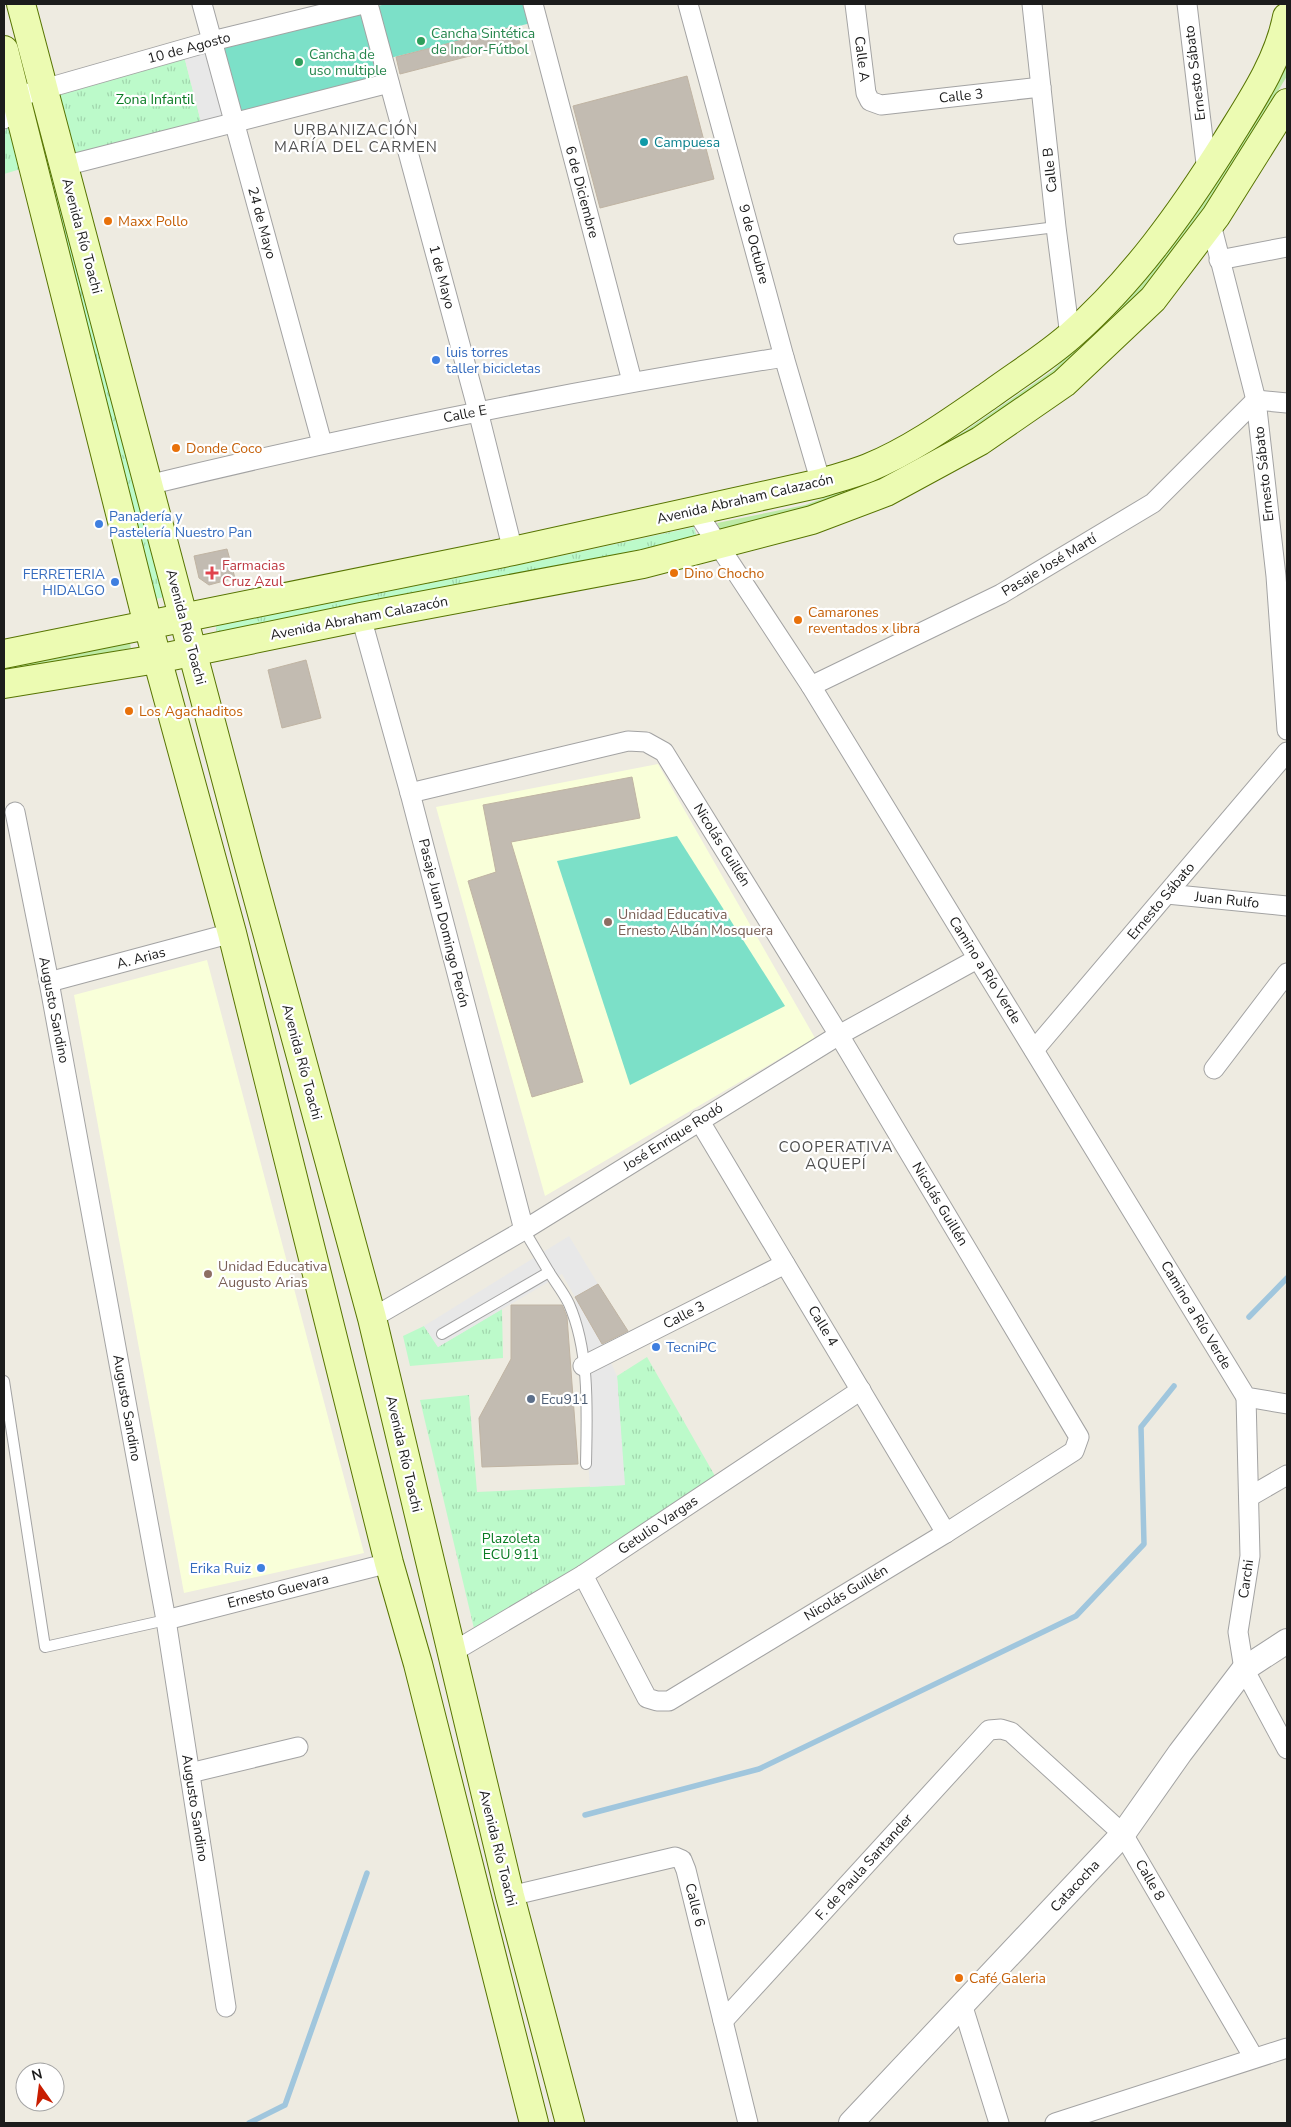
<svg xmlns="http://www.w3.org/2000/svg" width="1291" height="2127" viewBox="0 0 1291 2127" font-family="'Nunito Sans',sans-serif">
	<defs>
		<pattern id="park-tufts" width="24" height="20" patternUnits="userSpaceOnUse" patternTransform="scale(1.25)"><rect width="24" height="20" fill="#bcfaca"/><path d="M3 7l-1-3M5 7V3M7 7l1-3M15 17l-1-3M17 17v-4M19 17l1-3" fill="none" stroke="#a1d6ad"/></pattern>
	</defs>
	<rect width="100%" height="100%" fill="#eeebe1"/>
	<!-- education -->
	<g fill="#f9ffd9">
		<path d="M 658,764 L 815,1038 L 545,1196 L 436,807 Z"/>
		<path d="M 207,960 L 364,1553 L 184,1593 L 74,995 Z"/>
	</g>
	<!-- grass -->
	<g fill="#bdeaa5">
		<path d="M 1287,54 L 1287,76 L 1199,223 L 1145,299 L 1060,381 L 884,490 L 722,535 L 717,523 L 805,505 L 878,478 L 965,431 L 1052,371 L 1134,292 L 1188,217 Z"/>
		<path d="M 129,639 L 131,648 L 4,674 L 4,665 Z"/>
	</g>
	<!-- park -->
	<g fill="url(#park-tufts)">
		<path d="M 184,56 L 201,122 L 72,155 L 54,92 Z"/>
		<path d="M 35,103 L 164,597 L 156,599 L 27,105 Z"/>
		<path d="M 13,117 L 24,168 L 4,174 L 4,133 Z"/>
		<path d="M 694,527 L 697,538 L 217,635 L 216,626 L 533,562 Z"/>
		<path d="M 502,1309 L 503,1358 L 410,1366 L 403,1336 L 424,1326 L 438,1347 Z"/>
		<path d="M 647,1357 L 715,1476 L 476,1637 L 420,1400 L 469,1395 L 477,1492 L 624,1485 L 617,1376 Z"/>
	</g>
	<!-- pitch -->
	<g fill="#7ce0c8">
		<path d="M 387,4 L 526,4 L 531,23 L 390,58 L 377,6 Z"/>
		<path d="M 360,9 L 378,79 L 239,115 L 220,45 Z"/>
		<path d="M 677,836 L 785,1006 L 630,1085 L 557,861 Z"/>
	</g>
	<!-- parking -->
	<g fill="#e8e8e8">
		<path d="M 210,49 L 227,116 L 201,122 L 184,56 Z"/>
		<path d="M 569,1236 L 598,1284 L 576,1297 L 604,1347 L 617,1376 L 625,1485 L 590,1487 L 575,1297 L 562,1274 L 438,1347 L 424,1326 Z"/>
	</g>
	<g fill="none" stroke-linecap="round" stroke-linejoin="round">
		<!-- stream -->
		<g stroke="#a0c6dd" stroke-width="5.5">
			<path d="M 1249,1317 L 1287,1278"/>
			<path d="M 585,1815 L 759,1769 L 1076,1616 L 1144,1544 L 1141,1427 L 1174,1386"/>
			<path d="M 249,2123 L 285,2105 L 367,1873"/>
		</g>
	</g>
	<!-- building -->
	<g fill="#c2bbb1" stroke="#c0b4a3">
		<path d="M 516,26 L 520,43 L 400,74 L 396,57 Z"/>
		<path d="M 687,76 L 714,179 L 600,208 L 573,106 Z"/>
		<path d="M 227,549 L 235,578 L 209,585 L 199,578 L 194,556 Z"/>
		<path d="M 306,660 L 321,718 L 282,728 L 268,670 Z"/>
		<path d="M 632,777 L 640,818 L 511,842 L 583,1082 L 532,1097 L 468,881 L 496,872 L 483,805 Z"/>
		<path d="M 598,1284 L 628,1331 L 602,1344 L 575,1297 Z"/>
		<path d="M 511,1305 L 562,1305 L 563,1307 L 567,1317 L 578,1464 L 482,1467 L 479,1418 L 511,1359 Z"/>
	</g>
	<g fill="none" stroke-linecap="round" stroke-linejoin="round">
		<!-- service casing -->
		<g stroke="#a3a3a3" stroke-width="12">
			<g id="service">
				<path d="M 959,239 L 1056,227"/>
				<path d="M 549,1272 C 555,1282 564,1293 569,1304 C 590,1352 587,1412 586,1464"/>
				<path d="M 442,1334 L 549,1272 L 524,1230"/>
				<path d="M 4,1381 L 45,1647 L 166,1620"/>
			</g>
		</g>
		<!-- minor casing -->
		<g stroke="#a3a3a3" stroke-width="21">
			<g id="minor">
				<path d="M 202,4 L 322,443"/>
				<path d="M 368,4 L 478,411 L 513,551"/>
				<path d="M 533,4 L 632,381"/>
				<path d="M 688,4 L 784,357 L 821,483"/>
				<path d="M 855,4 L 866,93 L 870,101 L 881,105 L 1041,87"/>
				<path d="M 1032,4 L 1056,227 L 1070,336"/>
				<path d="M 1187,4 L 1207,172"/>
				<path d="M 4,119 L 16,97 L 212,41 L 363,4"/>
				<path d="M 64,166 L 389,83"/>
				<path d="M 1211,224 L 1256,400 L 1276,576 L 1287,730"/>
				<path d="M 1219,260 L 1287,247"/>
				<path d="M 148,485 C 359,434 570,391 784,357"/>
				<path d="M 696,511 L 811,686 L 1246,1397 L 1287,1404"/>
				<path d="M 361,617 L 410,793 L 524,1230"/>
				<path d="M 811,686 L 1001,594 L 1153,503 L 1256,400 L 1287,403"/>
				<path d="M 410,793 L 628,741 L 646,742 L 664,752 L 839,1035 L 1079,1437 L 1074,1451 L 946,1533 L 669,1701 L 657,1701 L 647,1698 L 583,1575"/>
				<path d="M 15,812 L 49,982 L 166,1620 L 226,2007"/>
				<path d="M 1167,894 L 1287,906"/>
				<path d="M 49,982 L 232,933"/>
				<path d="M 1034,1050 L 1287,752"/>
				<path d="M 1214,1069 L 1287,973"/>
				<path d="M 699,1120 L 946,1533"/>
				<path d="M 372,1318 L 524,1230 L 839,1035 L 977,959"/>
				<path d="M 583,1366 L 785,1264"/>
				<path d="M 1246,1397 L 1250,1556 L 1238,1632 L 1244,1669 L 1287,1749"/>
				<path d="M 1249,1497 L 1287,1475"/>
				<path d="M 166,1620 L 389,1563"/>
				<path d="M 451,1653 L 583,1575 L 861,1390"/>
				<path d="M 190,1773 L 298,1747"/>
				<path d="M 510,1896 L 675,1857 L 682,1860 L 686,1870 L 748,2123"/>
				<path d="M 963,2007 L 999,2123"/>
				<path d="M 723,2021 L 989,1730 L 1001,1729 L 1011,1732 L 1123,1834 L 1254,2058"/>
				<path d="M 1055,2123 L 1287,2048"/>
			</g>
		</g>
		<!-- tertiary casing -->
		<g stroke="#a3a3a3" stroke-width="26">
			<path id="tertiary" d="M 851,2123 L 1123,1834 L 1180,1753 L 1244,1669 L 1287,1641"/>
		</g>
		<!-- secondary casing -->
		<g stroke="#577402" stroke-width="30">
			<g id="secondary">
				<path d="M 21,4 L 248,862 L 372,1318 L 510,1896 L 570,2123"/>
				<path d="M 4,50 L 148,625 L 232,933 L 389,1563 L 418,1664 L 534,2123"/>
				<path d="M 4,654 L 513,551 L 821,483 C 837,478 853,474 868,468 C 912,450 952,421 991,394 C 1017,375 1046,357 1070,336 C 1133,281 1182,212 1226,142 C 1250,103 1278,63 1287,17"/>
				<path d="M 4,684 L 157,659 L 361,617 L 643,564 L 812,520 L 886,492 L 980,441 L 1064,383 L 1153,299 L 1216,216 L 1287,103"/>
			</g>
		</g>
		<!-- service -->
		<use href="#service" stroke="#fff" stroke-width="10"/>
		<!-- minor -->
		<use href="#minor" stroke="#fff" stroke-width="19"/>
		<!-- tertiary -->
		<use href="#tertiary" stroke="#fff" stroke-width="24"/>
		<!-- secondary -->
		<use href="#secondary" stroke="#ecfbb2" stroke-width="28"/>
	</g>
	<!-- markers -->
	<g fill="#2e9e5b" stroke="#fff" stroke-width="2">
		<circle cx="421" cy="41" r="5"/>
		<circle cx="299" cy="62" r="5"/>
	</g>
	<circle fill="#0f9aa8" stroke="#fff" stroke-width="2" cx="644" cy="142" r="5"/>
	<g fill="#e8710a" stroke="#fff" stroke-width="2">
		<circle cx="108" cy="221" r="5"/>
		<circle cx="176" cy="448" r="5"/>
		<circle cx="674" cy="573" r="5"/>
		<circle cx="798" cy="620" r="5"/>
		<circle cx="129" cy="711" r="5"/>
		<circle cx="959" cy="1978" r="5"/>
	</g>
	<g fill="#3f7fe0" stroke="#fff" stroke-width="2">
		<circle cx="436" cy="360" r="5"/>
		<circle cx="99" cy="524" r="5"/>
		<circle cx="115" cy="582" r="5"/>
		<circle cx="656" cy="1347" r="5"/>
		<circle cx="261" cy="1568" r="5"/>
	</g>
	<path fill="#e0444e" stroke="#fff" stroke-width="2" d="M209.5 565.5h5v5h5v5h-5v5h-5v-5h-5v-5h5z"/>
	<g fill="#8d6e63" stroke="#fff" stroke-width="2">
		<circle cx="608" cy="922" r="5"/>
		<circle cx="208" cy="1274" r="5"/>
	</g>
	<circle fill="#5c6f8a" stroke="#fff" stroke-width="2" cx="531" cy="1399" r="5"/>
	<g text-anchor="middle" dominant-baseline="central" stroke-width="4.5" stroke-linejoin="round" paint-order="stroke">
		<!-- leisure labels -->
		<g font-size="14" fill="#27864d" stroke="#fff" text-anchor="start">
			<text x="431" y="33">Cancha Sintética<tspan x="431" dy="16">de Indor-Fútbol</tspan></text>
			<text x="309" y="54">Cancha de<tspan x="309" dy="16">uso multiple</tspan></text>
		</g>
		<!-- street labels -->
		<g font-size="14" fill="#1c1c1c" stroke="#fff">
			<text transform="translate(189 48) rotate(-15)">10 de Agosto</text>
			<text transform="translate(862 59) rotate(83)">Calle A</text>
			<text transform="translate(1195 73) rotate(-97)">Ernesto Sábato</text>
			<text transform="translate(961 96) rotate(-6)">Calle 3</text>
			<text transform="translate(1050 170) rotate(-96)">Calle B</text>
			<text transform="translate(582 192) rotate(75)">6 de Diciembre</text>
			<text transform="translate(262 223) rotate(75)">24 de Mayo</text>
			<text transform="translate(82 236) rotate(75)">Avenida Río Toachi</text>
			<text transform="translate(754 244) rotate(75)">9 de Octubre</text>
			<text transform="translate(442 277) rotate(75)">1 de Mayo</text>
			<text transform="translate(465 414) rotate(-11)">Calle E</text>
			<text transform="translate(1264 474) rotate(-96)">Ernesto Sábato</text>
			<text transform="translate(745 499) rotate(-13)">Avenida Abraham Calazacón</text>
			<text transform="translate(1049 565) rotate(-31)">Pasaje José Martí</text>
			<text transform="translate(359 618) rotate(-11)">Avenida Abraham Calazacón</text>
			<text transform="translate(186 627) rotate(75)">Avenida Río Toachi</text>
			<text transform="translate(722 845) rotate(58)">Nicolás Guillén</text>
			<text transform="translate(1227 900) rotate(6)">Juan Rulfo</text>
			<text transform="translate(1161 901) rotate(-50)">Ernesto Sábato</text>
			<text transform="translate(444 923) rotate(76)">Pasaje Juan Domingo Perón</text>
			<text transform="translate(141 958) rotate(-15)">A. Arias</text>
			<text transform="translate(985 970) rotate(58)">Camino a Río Verde</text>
			<text transform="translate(54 1010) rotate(79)">Augusto Sandino</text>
			<text transform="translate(302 1062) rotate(75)">Avenida Río Toachi</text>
			<text transform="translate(673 1137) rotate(-32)">José Enrique Rodó</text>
			<text transform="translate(940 1204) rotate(59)">Nicolás Guillén</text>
			<text transform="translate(684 1315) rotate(-27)">Calle 3</text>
			<text transform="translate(1196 1315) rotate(59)">Camino a Río Verde</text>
			<text transform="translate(823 1326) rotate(59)">Calle 4</text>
			<text transform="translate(127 1408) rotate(80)">Augusto Sandino</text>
			<text transform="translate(404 1454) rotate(77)">Avenida Río Toachi</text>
			<text transform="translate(658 1525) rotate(-34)">Getulio Vargas</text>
			<text transform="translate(1246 1579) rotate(-82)">Carchi</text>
			<text transform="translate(278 1591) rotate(-14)">Ernesto Guevara</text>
			<text transform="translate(846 1593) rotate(-31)">Nicolás Guillén</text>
			<text transform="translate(195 1808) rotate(81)">Augusto Sandino</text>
			<text transform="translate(498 1848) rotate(76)">Avenida Río Toachi</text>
			<text transform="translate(864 1867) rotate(-48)">F. de Paula Santander</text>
			<text transform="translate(1150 1880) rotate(60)">Calle 8</text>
			<text transform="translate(1075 1886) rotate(-47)">Catacocha</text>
			<text transform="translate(695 1905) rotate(76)">Calle 6</text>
		</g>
		<!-- park labels -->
		<g font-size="14" fill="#097b23" stroke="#fff">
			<text x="155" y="99">Zona Infantil</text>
			<text x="511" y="1538">Plazoleta<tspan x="511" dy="16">ECU 911</tspan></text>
		</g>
		<!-- culture labels -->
		<g font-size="14" fill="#0d838f" stroke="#fff" text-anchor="start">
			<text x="654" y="142">Campuesa</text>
		</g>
		<!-- food labels -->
		<g font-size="14" fill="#c56008" stroke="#fff" text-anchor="start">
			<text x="118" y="221">Maxx Pollo</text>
			<text x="186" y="448">Donde Coco</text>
			<text x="684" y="573">Dino Chocho</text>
			<text x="808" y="612">Camarones<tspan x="808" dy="16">reventados x libra</tspan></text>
			<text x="139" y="711">Los Agachaditos</text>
			<text x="969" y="1978">Café Galeria</text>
		</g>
		<!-- shop labels -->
		<g font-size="14" fill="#366cbe" stroke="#fff" text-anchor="start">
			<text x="446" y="352">luis torres<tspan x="446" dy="16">taller bicicletas</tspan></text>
			<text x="109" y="516">Panadería y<tspan x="109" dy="16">Pastelería Nuestro Pan</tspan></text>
			<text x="105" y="574" text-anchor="end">FERRETERIA<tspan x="105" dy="16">HIDALGO</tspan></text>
			<text x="666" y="1347">TecniPC</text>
			<text x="251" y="1568" text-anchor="end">Erika Ruiz</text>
		</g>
		<!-- health labels -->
		<g font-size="14" fill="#be3a42" stroke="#fff" text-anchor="start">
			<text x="222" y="565">Farmacias<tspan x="222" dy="16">Cruz Azul</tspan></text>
		</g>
		<!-- education labels -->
		<g font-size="14" fill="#785e54" stroke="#fff" text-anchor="start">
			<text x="618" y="914">Unidad Educativa<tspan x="618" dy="16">Ernesto Albán Mosquera</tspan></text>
			<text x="218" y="1266">Unidad Educativa<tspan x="218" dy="16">Augusto Arias</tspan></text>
		</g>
		<!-- service labels -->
		<g font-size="14" fill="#4e5e75" stroke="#fff" text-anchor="start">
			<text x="541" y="1399">Ecu911</text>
		</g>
		<!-- neighbourhood labels -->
		<g font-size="15" letter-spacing="1" fill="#4f4f4f" stroke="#fff">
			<text x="356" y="130">URBANIZACIÓN<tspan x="356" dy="17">MARÍA DEL CARMEN</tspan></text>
			<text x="836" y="1147">COOPERATIVA<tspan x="836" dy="17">AQUEPÍ</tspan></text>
		</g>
	</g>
	<!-- border -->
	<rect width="1291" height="2127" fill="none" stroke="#1c1c1c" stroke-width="10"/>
	<!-- north arrow -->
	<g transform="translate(40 2087) rotate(346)"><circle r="24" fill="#ffffff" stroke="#a4a4a4"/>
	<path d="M0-4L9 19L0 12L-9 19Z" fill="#c81d00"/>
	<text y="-8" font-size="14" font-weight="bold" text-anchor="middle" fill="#1c1c1c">N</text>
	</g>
</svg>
